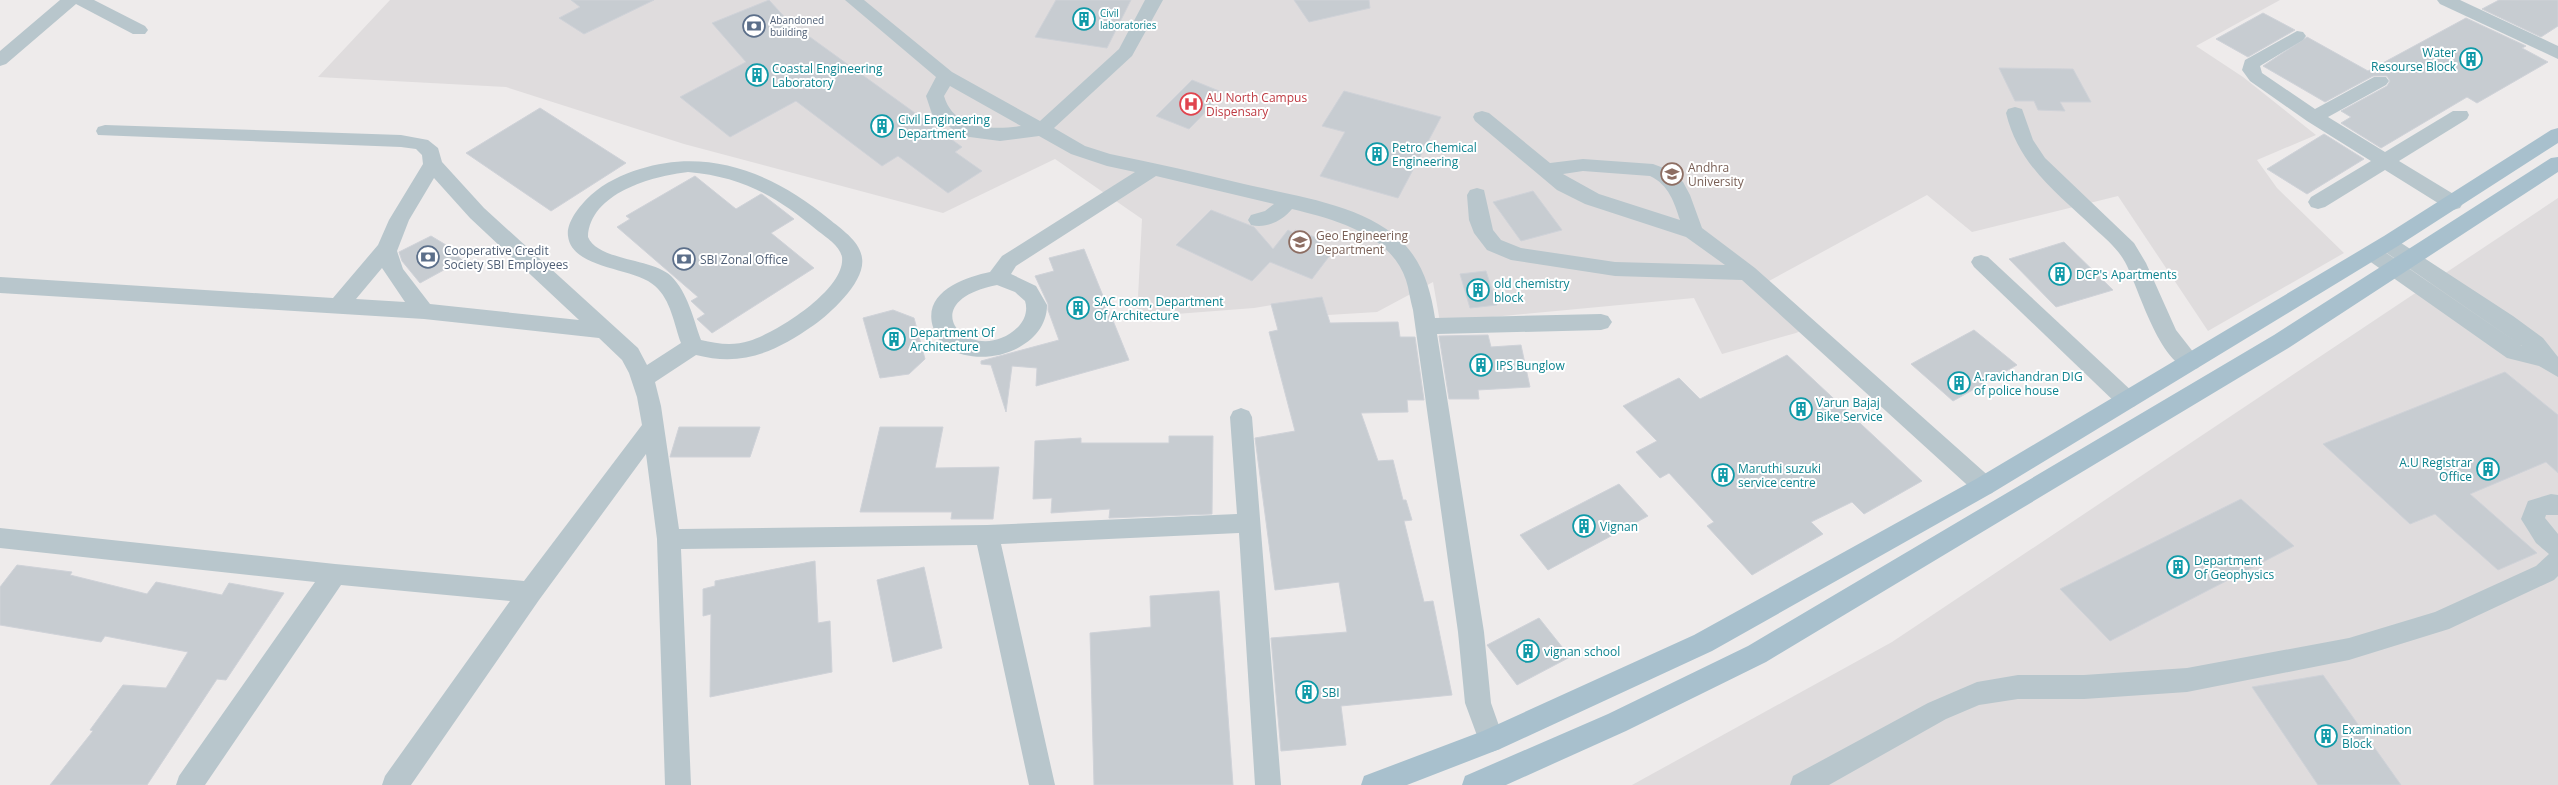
<svg xmlns="http://www.w3.org/2000/svg" width="2558" height="785" viewBox="0 0 2558 785" font-family="'Open Sans',sans-serif">
	<rect width="100%" height="100%" fill="#eeebeb"/>
	<!-- education -->
	<g fill="#dfdcdd">
		<path d="M 390,0 L 2280,0 L 2196,46 L 2243,77 L 2316,135 L 2257,160 L 2277,188 L 2344,253 L 2208,331 L 2118,196 L 1972,232 L 1927,195 L 1769,281 L 1817,324 L 1796,333 L 1722,354 L 1694,298 L 1440,322 L 1433,282 L 1377,312 L 1328,315 L 1322,297 L 1254,308 L 1137,317 L 1142,219 L 1055,159 L 943,213 L 684,144 L 506,87 L 318,77 Z"/>
		<path d="M 2558,198 L 2558,785 L 1632,785 L 1892,642 Z"/>
	</g>
	<!-- building -->
	<g fill="#c7ccd1" stroke="#cfd2d8">
		<path d="M 571,0 L 654,0 L 584,34 L 559,18 L 580,7 Z"/>
		<path d="M 769,0 L 800,34 L 803,32 L 962,147 L 955,152 L 982,171 L 948,193 L 898,156 L 882,166 L 796,101 L 730,137 L 680,97 L 746,62 L 712,23 Z"/>
		<path d="M 1056,0 L 1131,0 L 1107,48 L 1035,37 Z"/>
		<path d="M 1294,0 L 1369,0 L 1370,8 L 1309,22 Z"/>
		<path d="M 2499,0 L 2558,0 L 2558,26 L 2541,37 L 2482,9 Z"/>
		<path d="M 2263,13 L 2295,30 L 2248,57 L 2216,39 Z"/>
		<path d="M 2466,18 L 2526,46 L 2522,48 L 2548,62 L 2477,103 L 2467,97 L 2381,148 L 2341,123 L 2351,117 L 2341,111 L 2387,86 L 2390,81 L 2387,76 L 2373,76 L 2325,102 L 2263,66 L 2307,37 L 2368,71 Z"/>
		<path d="M 1999,68 L 2073,69 L 2091,102 L 2060,102 L 2065,111 L 2038,110 L 2034,101 L 2015,101 Z"/>
		<path d="M 1192,80 L 1224,93 L 1189,129 L 1156,116 Z"/>
		<path d="M 1344,91 L 1441,117 L 1398,198 L 1320,176 L 1345,132 L 1322,126 Z"/>
		<path d="M 540,108 L 626,163 L 551,211 L 466,153 Z"/>
		<path d="M 2324,134 L 2364,159 L 2307,194 L 2267,169 Z"/>
		<path d="M 695,176 L 736,209 L 761,194 L 763,195 L 794,219 L 771,233 L 814,268 L 712,333 L 697,319 L 705,314 L 691,301 L 698,297 L 617,227 L 630,219 L 626,216 Z"/>
		<path d="M 1533,191 L 1562,230 L 1521,241 L 1493,202 Z"/>
		<path d="M 1211,210 L 1254,227 L 1273,249 L 1288,230 L 1293,233 L 1295,230 L 1323,240 L 1320,244 L 1334,250 L 1312,279 L 1270,262 L 1252,281 L 1176,245 Z"/>
		<path d="M 431,236 L 446,245 L 462,260 L 420,283 L 402,261 L 399,252 Z"/>
		<path d="M 2064,242 L 2113,290 L 2056,307 L 2009,259 Z"/>
		<path d="M 1084,249 L 1129,360 L 1036,386 L 1037,368 L 1012,366 L 1006,412 L 991,365 L 981,364 L 981,361 L 1059,340 L 1048,310 L 1048,304 L 1035,276 L 1054,271 L 1049,258 Z"/>
		<path d="M 1486,271 L 1497,305 L 1470,308 L 1460,274 Z"/>
		<path d="M 1322,297 L 1330,323 L 1398,322 L 1400,337 L 1415,337 L 1424,400 L 1407,400 L 1408,412 L 1361,413 L 1378,461 L 1393,460 L 1403,500 L 1406,500 L 1412,520 L 1404,521 L 1424,602 L 1433,601 L 1452,695 L 1341,706 L 1346,745 L 1281,751 L 1271,638 L 1347,632 L 1339,582 L 1275,590 L 1255,438 L 1295,431 L 1269,332 L 1278,330 L 1271,304 Z"/>
		<path d="M 893,310 L 914,318 L 925,359 L 909,374 L 880,378 L 863,318 Z"/>
		<path d="M 1974,330 L 2017,365 L 1953,401 L 1911,364 Z"/>
		<path d="M 1488,335 L 1491,347 L 1521,345 L 1530,387 L 1478,390 L 1479,399 L 1449,399 L 1439,336 Z"/>
		<path d="M 1787,355 L 1922,481 L 1864,514 L 1852,502 L 1811,522 L 1823,534 L 1752,575 L 1707,526 L 1714,522 L 1669,473 L 1660,478 L 1636,452 L 1657,441 L 1623,406 L 1679,378 L 1700,399 Z"/>
		<path d="M 2505,372 L 2558,415 L 2558,473 L 2546,462 L 2470,494 L 2537,553 L 2498,570 L 2435,514 L 2410,524 L 2323,444 Z"/>
		<path d="M 679,427 L 760,427 L 750,457 L 670,457 Z"/>
		<path d="M 880,427 L 943,427 L 935,468 L 999,467 L 993,519 L 951,519 L 952,512 L 860,512 Z"/>
		<path d="M 1169,436 L 1213,436 L 1212,514 L 1109,518 L 1110,509 L 1051,513 L 1052,498 L 1033,499 L 1035,441 L 1081,438 L 1081,443 L 1169,443 Z"/>
		<path d="M 1619,484 L 1648,516 L 1548,570 L 1520,535 Z"/>
		<path d="M 2241,499 L 2294,546 L 2110,641 L 2060,589 Z"/>
		<path d="M 815,561 L 818,623 L 830,621 L 832,672 L 710,697 L 711,614 L 703,616 L 703,589 L 715,586 L 715,581 Z"/>
		<path d="M 17,565 L 72,572 L 70,575 L 147,594 L 156,582 L 222,595 L 229,583 L 284,593 L 226,680 L 217,679 L 147,785 L 50,785 L 93,731 L 90,730 L 123,685 L 166,688 L 188,652 L 105,636 L 101,642 L 0,625 L 0,587 Z"/>
		<path d="M 924,567 L 942,648 L 893,662 L 877,580 Z"/>
		<path d="M 1219,591 L 1233,785 L 1094,785 L 1090,633 L 1151,627 L 1150,596 Z"/>
		<path d="M 1539,618 L 1570,657 L 1517,685 L 1487,645 Z"/>
		<path d="M 2323,675 L 2401,785 L 2318,785 L 2252,687 Z"/>
	</g>
	<g fill="none" stroke-linecap="round" stroke-linejoin="round">
		<!-- minor -->
		<g fill="#b8c6cc" fill-rule="evenodd">
			<path d="M 60,0 L 94,0 L 145,26 L 148,30 L 145,34 L 133,34 L 76,4 L 6,64 L 0,66 L 0,51 Z"/>
			<path d="M 845,0 L 864,0 L 952,72 L 1040,121 L 1119,49 L 1145,0 L 1163,0 L 1132,56 L 1054,128 L 1085,146 L 1110,154 C 1155,163 1199,173 1244,184 C 1294,196 1370,205 1406,246 C 1424,266 1431,292 1435,318 L 1601,314 L 1608,316 L 1612,322 L 1608,328 L 1601,330 L 1437,334 L 1484,632 L 1491,703 L 1504,740 L 1500,749 L 1491,752 L 1482,749 L 1465,703 L 1458,632 L 1413,310 C 1410,300 1409,289 1406,280 C 1391,234 1333,219 1292,209 C 1282,221 1266,229 1251,225 L 1248,220 L 1251,215 L 1265,211 L 1274,204 L 1156,176 L 1016,266 L 1011,274 L 1036,286 L 1047,305 C 1047,349 983,370 948,348 C 940,343 935,335 933,327 C 922,292 965,277 990,272 L 1002,256 L 1135,172 L 1107,166 L 1071,154 L 1039,136 L 1000,141 L 962,136 L 932,114 L 926,96 L 936,77 ZM 950,86 L 1021,126 C 992,130 954,130 944,96 ZM 997,285 L 1015,292 L 1025,301 C 1028,310 1025,319 1019,326 C 975,371 906,303 997,285 Z"/>
			<path d="M 2437,0 L 2460,0 L 2558,46 L 2558,59 L 2440,4 Z"/>
			<path d="M 2297,31 L 2303,32 L 2306,36 L 2303,40 L 2260,66 L 2262,73 L 2315,109 L 2374,77 L 2386,77 L 2389,81 L 2386,85 L 2328,117 L 2385,152 L 2453,111 L 2467,111 L 2469,115 L 2467,119 L 2399,161 L 2460,198 L 2463,203 L 2460,208 L 2453,210 L 2446,208 L 2385,170 L 2325,207 L 2318,209 L 2311,207 L 2308,202 L 2311,197 L 2371,161 L 2307,121 L 2250,81 L 2242,70 L 2245,60 Z"/>
			<path d="M 2015,107 L 2022,109 L 2033,140 L 2045,158 L 2134,243 L 2146,263 L 2176,330 L 2201,362 L 2198,368 C 2163,379 2138,285 2125,262 C 2118,249 2106,239 2095,229 C 2057,193 2019,166 2006,113 L 2008,109 Z"/>
			<path d="M 1482,111 L 1489,113 L 1550,163 L 1583,159 L 1653,164 L 1669,170 L 1683,182 L 1690,195 L 1702,228 L 1755,268 L 1992,479 L 1996,486 L 1992,493 L 1984,495 L 1976,493 L 1742,280 L 1615,276 L 1511,260 L 1487,250 L 1474,233 L 1469,220 L 1467,195 L 1470,190 L 1477,188 L 1484,190 L 1493,230 L 1501,240 L 1521,248 L 1615,262 L 1725,265 L 1686,237 L 1585,204 L 1557,190 L 1475,121 L 1473,117 L 1475,113 ZM 1583,171 L 1650,176 C 1669,185 1674,202 1680,220 L 1599,194 L 1563,174 Z"/>
			<path d="M 105,125 L 401,135 L 428,140 L 438,148 L 442,162 L 484,208 L 638,348 L 647,365 L 681,343 C 674,324 671,300 655,286 C 635,267 572,270 568,236 C 566,222 581,204 591,195 C 604,183 623,174 640,169 C 709,147 775,174 829,219 C 841,229 860,241 862,258 C 866,281 831,313 814,325 C 775,352 743,367 696,355 L 655,382 L 661,406 L 679,529 L 987,525 L 1237,514 L 1230,417 L 1233,411 L 1241,408 L 1249,411 L 1252,417 L 1281,785 L 1255,785 L 1239,533 L 1001,544 L 1055,785 L 1029,785 L 977,545 L 681,549 L 691,785 L 665,785 L 657,539 L 646,454 L 539,600 L 411,785 L 382,785 L 385,776 L 510,601 L 341,585 L 205,785 L 176,785 L 179,776 L 315,582 L 0,548 L 0,528 L 335,564 L 524,581 L 642,425 L 637,397 L 629,373 L 622,360 L 599,338 L 424,319 L 0,293 L 0,277 L 333,298 L 378,245 L 389,220 L 423,164 L 422,155 L 416,149 L 401,147 L 98,135 L 96,131 L 98,127 ZM 688,172 C 743,177 776,196 818,231 C 826,237 840,246 842,257 C 846,289 776,333 749,341 C 734,346 717,344 701,340 C 693,318 688,293 671,276 C 652,258 598,261 588,237 C 590,193 652,176 688,172 ZM 434,178 L 470,218 L 579,320 L 430,304 L 403,269 L 397,251 L 409,220 ZM 382,268 L 405,302 L 356,299 Z"/>
			<path d="M 2388,237 L 2395,239 L 2513,316 L 2543,338 L 2558,357 L 2558,377 L 2539,366 L 2507,358 L 2365,258 L 2362,253 L 2365,248 L 2372,246 L 2379,248 L 2522,346 L 2381,249 L 2378,244 L 2381,239 Z"/>
			<path d="M 1981,255 L 1988,257 L 2135,394 L 2138,400 L 2135,406 L 2127,409 L 2119,406 L 1974,267 L 1971,262 L 1974,257 Z"/>
			<path d="M 2551,494 L 2558,495 L 2558,515 L 2546,515 L 2545,518 L 2558,534 L 2558,576 L 2554,580 L 2449,629 L 2349,660 L 2187,692 L 2084,699 L 2018,699 L 1979,705 L 1946,719 L 1829,785 L 1790,785 L 1793,776 L 1928,703 L 1977,682 L 2018,675 L 2084,675 L 2187,668 L 2349,638 L 2435,612 L 2536,566 L 2549,554 L 2536,543 L 2521,519 L 2528,501 Z"/>
		</g>
		<!-- major -->
		<g fill="#a8c0cd" fill-rule="evenodd">
			<path d="M 2558,128 L 2558,143 L 2398,246 L 1992,493 L 1712,651 L 1500,749 L 1407,785 L 1361,785 L 1364,776 L 1483,731 L 1694,635 L 1976,479 L 2384,236 L 2551,130 Z"/>
			<path d="M 2558,157 L 2558,172 L 2290,347 L 1766,662 L 1626,731 L 1506,785 L 1462,785 L 1465,776 L 1608,714 L 1748,646 L 2274,335 L 2551,158 Z"/>
		</g>
	</g>
	<!-- icons -->
	<defs>
		<g id="building-ring" transform="scale(1.15)"><circle r="9.5" fill="#fff" stroke="#0f9aa8" stroke-width="1.5"/><path d="M-4-6H4V6H1V3H-1V6H-4ZM-2.5-4.3h1.7v1.8h-1.7ZM.8-4.3h1.7v1.8H.8ZM-2.5-1h1.7V.8h-1.7ZM.8-1h1.7V.8H.8Z" fill="#0f9aa8"/></g>
		<g id="bank-ring" transform="scale(1.15)"><circle r="9.5" fill="#fff" stroke="#5c6f8a" stroke-width="1.5"/><path d="M-6-4H6V4H-6ZM0-2.3a2.3 2.3 0 1 0 0 4.6a2.3 2.3 0 1 0 0-4.6Z" fill="#5c6f8a"/></g>
		<g id="hospital-ring" transform="scale(1.15)"><circle r="9.5" fill="#fff" stroke="#e0444e" stroke-width="1.5"/><path d="M-5-5h3v3.5h4V-5h3V5h-3V1.5h-4V5h-3Z" fill="#e0444e"/></g>
		<g id="university-ring" transform="scale(1.15)"><circle r="9.5" fill="#fff" stroke="#8d6e63" stroke-width="1.5"/><path d="M0-5L7-2L0 1L-7-2ZM-4 1L0 2.5L4 1V4Q0 6-4 4Z" fill="#8d6e63"/></g>
	</defs>
	<g fill-rule="evenodd">
		<use href="#building-ring" x="1084" y="19"/>
		<use href="#bank-ring" x="754" y="26"/>
		<use href="#building-ring" x="2471" y="59"/>
		<use href="#building-ring" x="757" y="75"/>
		<use href="#hospital-ring" x="1191" y="104"/>
		<use href="#building-ring" x="882" y="126"/>
		<use href="#building-ring" x="1377" y="154"/>
		<use href="#university-ring" x="1672" y="174"/>
		<use href="#university-ring" x="1300" y="242"/>
		<use href="#bank-ring" x="428" y="257"/>
		<use href="#bank-ring" x="684" y="259"/>
		<use href="#building-ring" x="2060" y="274"/>
		<use href="#building-ring" x="1478" y="290"/>
		<use href="#building-ring" x="1078" y="308"/>
		<use href="#building-ring" x="894" y="339"/>
		<use href="#building-ring" x="1481" y="365"/>
		<use href="#building-ring" x="1959" y="383"/>
		<use href="#building-ring" x="1801" y="409"/>
		<use href="#building-ring" x="2488" y="469"/>
		<use href="#building-ring" x="1723" y="475"/>
		<use href="#building-ring" x="1584" y="526"/>
		<use href="#building-ring" x="2178" y="567"/>
		<use href="#building-ring" x="1528" y="651"/>
		<use href="#building-ring" x="1307" y="692"/>
		<use href="#building-ring" x="2326" y="736"/>
	</g>
	<g text-anchor="middle" dominant-baseline="central" stroke-width="4" stroke-linejoin="round" paint-order="stroke">
		<!-- far-culture labels -->
		<g font-size="10" fill="#0d838f" stroke="#fff" text-anchor="start">
			<text x="1100" y="13">Civil<tspan x="1100" dy="12">laboratories</tspan></text>
		</g>
		<!-- far-service labels -->
		<g font-size="10" fill="#4e5e75" stroke="#fff" text-anchor="start">
			<text x="770" y="20">Abandoned<tspan x="770" dy="12">building</tspan></text>
		</g>
		<!-- culture labels -->
		<g font-size="12" fill="#0d838f" stroke="#fff" text-anchor="start">
			<text x="2456" y="52" text-anchor="end">Water<tspan x="2456" dy="14">Resourse Block</tspan></text>
			<text x="772" y="68">Coastal Engineering<tspan x="772" dy="14">Laboratory</tspan></text>
			<text x="898" y="119">Civil Engineering<tspan x="898" dy="14">Department</tspan></text>
			<text x="1392" y="147">Petro Chemical<tspan x="1392" dy="14">Engineering</tspan></text>
			<text x="2076" y="274">DCP's Apartments</text>
			<text x="1494" y="283">old chemistry<tspan x="1494" dy="14">block</tspan></text>
			<text x="1094" y="301">SAC room, Department<tspan x="1094" dy="14">Of Architecture</tspan></text>
			<text x="910" y="332">Department Of<tspan x="910" dy="14">Architecture</tspan></text>
			<text x="1496" y="365">IPS Bunglow</text>
			<text x="1974" y="376">A.ravichandran DIG<tspan x="1974" dy="14">of police house</tspan></text>
			<text x="1816" y="402">Varun Bajaj<tspan x="1816" dy="14">Bike Service</tspan></text>
			<text x="2472" y="462" text-anchor="end">A.U Registrar<tspan x="2472" dy="14">Office</tspan></text>
			<text x="1738" y="468">Maruthi suzuki<tspan x="1738" dy="14">service centre</tspan></text>
			<text x="1600" y="526">Vignan</text>
			<text x="2194" y="560">Department<tspan x="2194" dy="14">Of Geophysics</tspan></text>
			<text x="1544" y="651">vignan school</text>
			<text x="1322" y="692">SBI</text>
			<text x="2342" y="729">Examination<tspan x="2342" dy="14">Block</tspan></text>
		</g>
		<!-- health labels -->
		<g font-size="12" fill="#be3a42" stroke="#fff" text-anchor="start">
			<text x="1206" y="97">AU North Campus<tspan x="1206" dy="14">Dispensary</tspan></text>
		</g>
		<!-- education labels -->
		<g font-size="12" fill="#785e54" stroke="#fff" text-anchor="start">
			<text x="1688" y="167">Andhra<tspan x="1688" dy="14">University</tspan></text>
			<text x="1316" y="235">Geo Engineering<tspan x="1316" dy="14">Department</tspan></text>
		</g>
		<!-- service labels -->
		<g font-size="12" fill="#4e5e75" stroke="#fff" text-anchor="start">
			<text x="444" y="250">Cooperative Credit<tspan x="444" dy="14">Society SBI Employees</tspan></text>
			<text x="700" y="259">SBI Zonal Office</text>
		</g>
	</g>
</svg>
